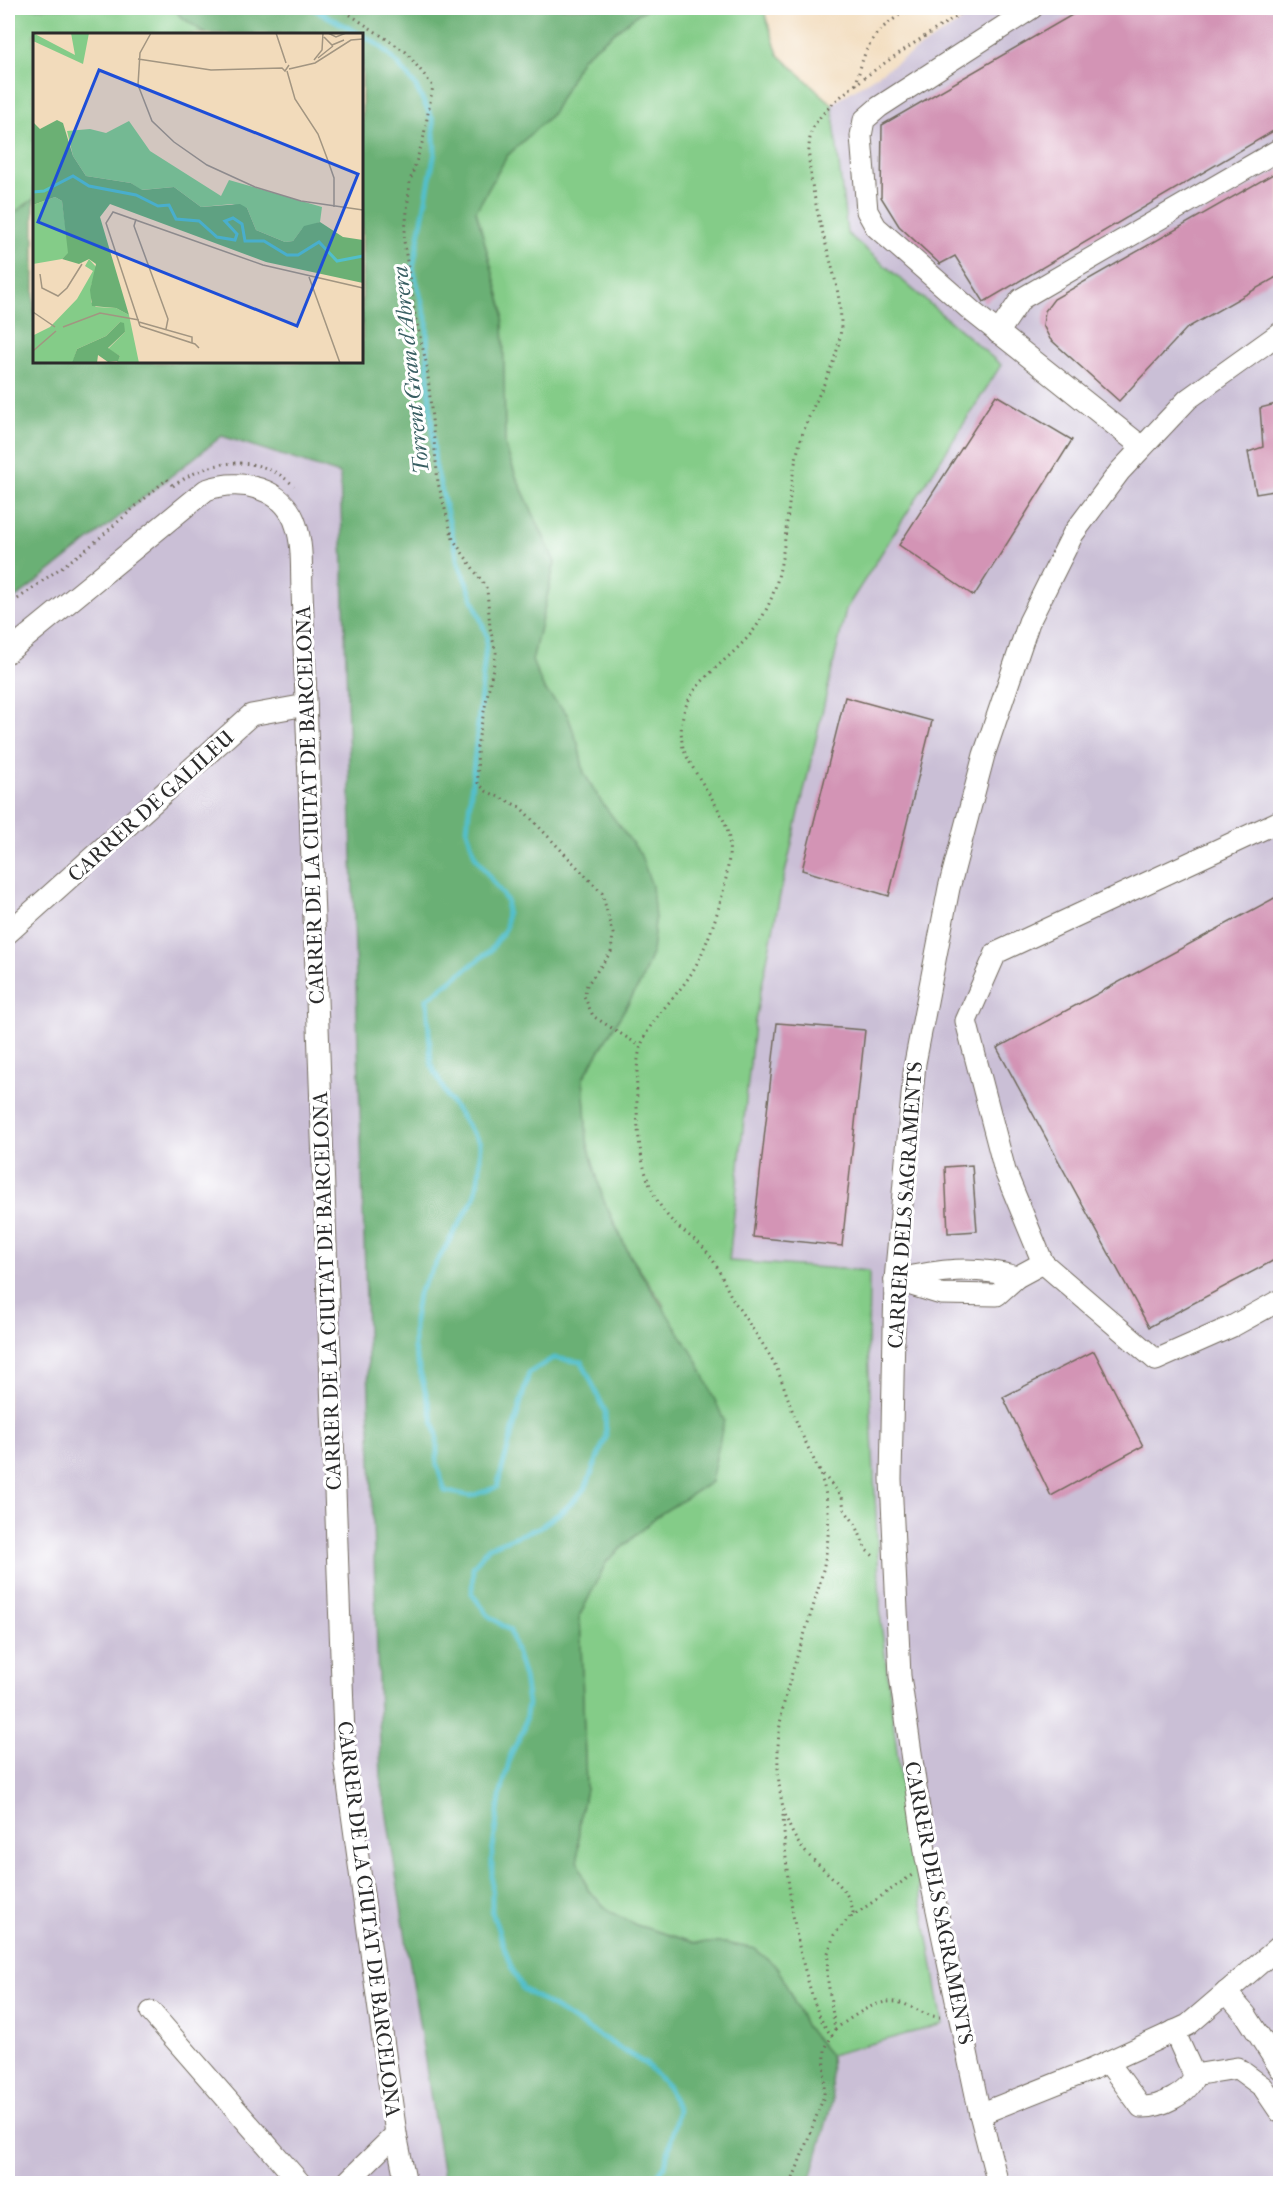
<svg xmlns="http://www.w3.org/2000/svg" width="1288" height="2191" viewBox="0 0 1288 2191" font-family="'IM FELL French Canon',serif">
	<rect width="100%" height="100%" fill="#fff"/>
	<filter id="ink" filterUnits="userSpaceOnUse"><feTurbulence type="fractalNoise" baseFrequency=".0167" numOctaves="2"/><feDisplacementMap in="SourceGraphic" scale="12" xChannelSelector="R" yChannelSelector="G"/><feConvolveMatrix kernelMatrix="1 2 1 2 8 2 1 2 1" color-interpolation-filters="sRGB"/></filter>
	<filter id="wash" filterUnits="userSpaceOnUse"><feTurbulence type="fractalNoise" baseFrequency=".008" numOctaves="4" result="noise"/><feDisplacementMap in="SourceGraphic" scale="24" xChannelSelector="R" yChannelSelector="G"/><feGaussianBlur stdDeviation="1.35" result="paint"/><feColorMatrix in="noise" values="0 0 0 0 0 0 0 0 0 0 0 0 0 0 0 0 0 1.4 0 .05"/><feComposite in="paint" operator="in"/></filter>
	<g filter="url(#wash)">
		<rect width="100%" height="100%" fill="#f2dbbb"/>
		<!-- industrial -->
		<g fill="#cabfd6">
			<path d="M 982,8 L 1280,8 L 1280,2183 L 810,2183 L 832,2102 L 830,2055 L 942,2024 L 901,1784 L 881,1623 L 868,1349 L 869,1272 L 729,1262 L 754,1025 L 780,895 L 846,609 L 1001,365 L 847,233 L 832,104 Z"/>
			<path d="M 222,436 L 340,474 L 381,1778 L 444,2183 L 8,2184 L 8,604 Z"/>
		</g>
		<!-- green -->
		<g fill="#84cc88" stroke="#587c5a" stroke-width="1.5">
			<path d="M 8,8 L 174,8 L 180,16 L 206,34 L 34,34 L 34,199 L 8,217 Z"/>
			<path d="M 650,8 L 763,8 L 778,54 L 832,104 L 847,233 L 1001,365 L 846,609 L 780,895 L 754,1025 L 729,1261 L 869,1271 L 868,1349 L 881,1623 L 901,1784 L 943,2024 L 830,2055 L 806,2027 L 778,1968 L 755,1949 L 725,1943 L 696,1943 L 636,1925 L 610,1912 L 588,1890 L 578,1860 L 579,1824 L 586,1789 L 580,1615 L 607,1561 L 657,1516 L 711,1482 L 663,1304 L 630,1255 L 603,1199 L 587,1141 L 583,1078 L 641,982 L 652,953 L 655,919 L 600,800 L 584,773 L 578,744 L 567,714 L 544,689 L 532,661 L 555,562 L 515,474 L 505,445 L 503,310 L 476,211 L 507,156 L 552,114 L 582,58 L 639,13 Z"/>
		</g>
		<!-- forest -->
		<path fill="#6bb074" stroke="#4b6e50" stroke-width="1.5" d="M 174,8 L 650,8 L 639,13 L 582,58 L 552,114 L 507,156 L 476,211 L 503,310 L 505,445 L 515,474 L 555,562 L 532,661 L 544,689 L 567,714 L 578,744 L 584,773 L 600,800 L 640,853 L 652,886 L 655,919 L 652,953 L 641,982 L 583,1078 L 587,1141 L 603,1199 L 629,1255 L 697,1360 L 724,1420 L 711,1482 L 657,1516 L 607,1561 L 580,1615 L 586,1789 L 579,1824 L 578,1860 L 588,1890 L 610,1912 L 636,1925 L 696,1943 L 725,1943 L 755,1949 L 778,1968 L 806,2027 L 830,2055 L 832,2102 L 810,2183 L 444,2183 L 381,1778 L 340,474 L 222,436 L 8,604 L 8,217 L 34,199 L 34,362 L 362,362 L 362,34 L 206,34 L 180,16 Z"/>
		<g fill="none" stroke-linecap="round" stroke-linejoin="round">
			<!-- stream -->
			<g stroke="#52bfcb" stroke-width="5">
				<path d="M 312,8 L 360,34"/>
				<path d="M 362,35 L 379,45 L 398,64 L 415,85 L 433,120 L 435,152 L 413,268 L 427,322 L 428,376 L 435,463 L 459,563 L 487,636 L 467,830 L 475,856 L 507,901 L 506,928 L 490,951 L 427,999 L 431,1064 L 448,1098 L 480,1143 L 480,1169 L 475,1197 L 418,1294 L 414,1321 L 414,1349 L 437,1435 L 437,1465 L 445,1491 L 471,1496 L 497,1487 L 529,1373 L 553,1358 L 582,1362 L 605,1411 L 606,1437 L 585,1489 L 564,1510 L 540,1527 L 489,1547 L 473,1567 L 472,1594 L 488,1615 L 510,1631 L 524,1677 L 528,1704 L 523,1731 L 511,1754 L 500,1797 L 492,1855 L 492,1912 L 511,1967 L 523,1989 L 647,2065 L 668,2087 L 678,2111 L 665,2165 L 652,2184"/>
			</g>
		</g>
		<g id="blocks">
			<!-- building -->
			<g fill="#d394b5">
				<path d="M 1084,8 L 1267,8 L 1268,10 L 1280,8 L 1280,127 L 984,302 L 955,256 L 940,264 L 899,226 L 881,197 L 882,125 Z"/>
				<path d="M 1280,170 L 1280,275 L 1187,328 L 1119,401 L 1050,339 L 1043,325 L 1045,311 L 1054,299 Z"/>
				<path d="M 996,395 L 1072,440 L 974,596 L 899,545 Z"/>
				<path d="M 1280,403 L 1280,490 L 1256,494 L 1248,452 L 1263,447 L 1260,408 Z"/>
				<path d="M 845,697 L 932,721 L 889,896 L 802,870 Z"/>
				<path d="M 1280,895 L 1280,1257 L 1149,1327 L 997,1048 Z"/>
				<path d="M 777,1023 L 865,1030 L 842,1246 L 753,1237 Z"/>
				<path d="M 972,1165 L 977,1231 L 948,1233 L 945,1167 Z"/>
				<path d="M 1094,1351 L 1143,1446 L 1051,1496 L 1003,1397 Z"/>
			</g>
		</g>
	</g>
	<g filter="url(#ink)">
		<use href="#blocks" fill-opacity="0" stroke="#71695d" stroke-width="1.5"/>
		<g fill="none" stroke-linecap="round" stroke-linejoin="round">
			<!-- minor casing -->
			<g stroke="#71695d" stroke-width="23">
				<g id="minor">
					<path d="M 1032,8 L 879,107 L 864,120 L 861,136 L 867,211 L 876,227 L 974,313 L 1141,446"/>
					<path d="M 998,333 L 1021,299 L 1280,149"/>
					<path d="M 8,652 L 206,490 C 240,478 284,487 296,525 C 303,545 301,569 302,590 L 345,1763 L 396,2134 L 406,2184"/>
					<path d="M 1280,821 L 996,953 L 966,1021 L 1005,1171 L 1043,1263 L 1156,1360 L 1233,1326 L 1280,1300"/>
					<path d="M 8,933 L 251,715 L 306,705"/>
					<path d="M 895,1280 L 941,1294 L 997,1295 L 1017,1277 L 1043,1263"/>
					<path d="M 895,1280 C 940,1270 972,1265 1017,1277"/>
					<path d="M 1226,1992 L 1246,2015 L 1280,2068"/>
					<path d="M 151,2012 L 301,2184"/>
					<path d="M 1108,2062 L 1141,2107 C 1158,2108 1191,2094 1194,2075 L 1174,2031"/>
					<path d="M 1194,2075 L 1237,2068 L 1263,2087 L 1280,2112"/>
					<path d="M 980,2114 L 1088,2071 L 1188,2025 L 1280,1946"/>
					<path d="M 345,2184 L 396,2134"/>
					<path d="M 998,2184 L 980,2114 L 926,1858 L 900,1676 L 891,1479 L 895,1280 L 915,1063 L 949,888 L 984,755 L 1029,622 L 1073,534 L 1120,471 L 1188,399 L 1280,333"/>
				</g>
			</g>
			<!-- path -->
			<g stroke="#71695d" stroke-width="3" stroke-dasharray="1.5 4.5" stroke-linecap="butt">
				<path d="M 340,8 L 406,52 L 433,86 L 423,140 L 410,181 L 404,241 L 415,316 L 427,366 L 438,483 L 453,539 L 487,589 L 490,628 L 496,653 L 477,746 L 478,783 L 486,791 L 520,807 L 602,893 L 613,934 L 611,952 L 587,985 L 584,996 L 593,1016 L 640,1046"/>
				<path d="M 856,85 C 866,41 873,31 911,8"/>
				<path d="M 173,486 C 209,459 259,452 294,486"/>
				<path d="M 8,606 L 88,548 L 167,479 L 173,486"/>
				<path d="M 819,1470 L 842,1496 L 844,1509 L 856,1525 L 866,1550 L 876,1558"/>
				<path d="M 783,1815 C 786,1872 792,1927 808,1981 C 814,2002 818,2019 832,2036"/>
				<path d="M 851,1917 L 912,1875"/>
				<path d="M 835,2029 C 856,2015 879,1995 904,2004 C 917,2009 926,2016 940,2017"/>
				<path d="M 791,2184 L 824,2096 L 825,2049 L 835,2029 L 827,1975 L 828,1953 L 834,1935 L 853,1913 C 851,1886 818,1868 802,1848 C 781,1820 777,1784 778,1750 C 779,1659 853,1563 820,1474 C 812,1454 801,1435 794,1415 C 787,1397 782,1378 773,1361 C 760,1338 744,1318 731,1296 C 724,1283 719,1268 710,1256 C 701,1242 688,1236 677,1226 C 644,1194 638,1151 637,1107 C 637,1088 635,1060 642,1043 C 651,1019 672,1001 687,980 C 708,951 736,868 728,833 C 721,805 694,776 683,748 C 671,685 725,670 756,627 C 767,611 775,592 779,573 C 789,529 788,482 801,439 C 811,403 841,362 841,324 C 841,288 826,250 818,214 C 813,190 805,157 811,133 C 820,98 936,30 969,8"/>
			</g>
			<!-- minor -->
			<use href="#minor" stroke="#fff" stroke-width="21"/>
		</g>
	</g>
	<g text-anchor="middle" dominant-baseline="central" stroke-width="6" stroke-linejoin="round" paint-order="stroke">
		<!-- street labels -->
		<g font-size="21" fill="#2b2b2b" stroke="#fff">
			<text transform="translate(310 805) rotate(-92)">CARRER DE LA CIUTAT DE BARCELONA</text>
			<text transform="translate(151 806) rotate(-42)">CARRER DE GALILEU</text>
			<text transform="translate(905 1205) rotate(-86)">CARRER DELS SAGRAMENTS</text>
			<text transform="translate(327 1291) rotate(-92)">CARRER DE LA CIUTAT DE BARCELONA</text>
			<text transform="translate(939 1903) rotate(79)">CARRER DELS SAGRAMENTS</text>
			<text transform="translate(369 1919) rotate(83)">CARRER DE LA CIUTAT DE BARCELONA</text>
		</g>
		<!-- water labels -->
		<g font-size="22" font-style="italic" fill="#395f63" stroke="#fff">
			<text transform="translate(411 370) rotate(-96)">Torrent Gran d'Abrera</text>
		</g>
	</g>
	<!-- overview -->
	<g transform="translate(33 33)">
		<rect width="330" height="330" fill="#f2dbbb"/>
		<path d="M 0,0 L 42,22 L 38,0 L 56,0 L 50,31 L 0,8 ZM 96,88 L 117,118 L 188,163 L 196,147 L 289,174 L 287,189 L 269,196 L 260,208 L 252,209 L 223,197 L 214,175 L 199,171 L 168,174 L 141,154 L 108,157 L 98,150 L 53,143 L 40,123 L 34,98 L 57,96 L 73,100 ZM 22,164 L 29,168 L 36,220 L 29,226 L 0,231 L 0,172 ZM 56,226 L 64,235 L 58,253 L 58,269 L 63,274 L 83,275 L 96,282 L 106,330 L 77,330 L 84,329 L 87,323 L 75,316 L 92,299 L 87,289 L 73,303 L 44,316 L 40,329 L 0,330 L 1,302 L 17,294 L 44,266 L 60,238 L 52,233 Z" fill="#84cc88"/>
		<path d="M 24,87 L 30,90 L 40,123 L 53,143 L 98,150 L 109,157 L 141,154 L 168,174 L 207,171 L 214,175 L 223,197 L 252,209 L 260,208 L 271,193 L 287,189 L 310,204 L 330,207 L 330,250 L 233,229 L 77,171 L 67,184 L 96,282 L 83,275 L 59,273 L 57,257 L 63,231 L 56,226 L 46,231 L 29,226 L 35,220 L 29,168 L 22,164 L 0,172 L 0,89 L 7,96 ZM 87,289 L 91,290 L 92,299 L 75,315 L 87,323 L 85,328 L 75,329 L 65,322 L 64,330 L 39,330 L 44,316 L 73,303 Z" fill="#6bb074"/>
		<path fill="none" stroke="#52bfcb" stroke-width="3" d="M 0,159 L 11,158 L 40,143 L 56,153 L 103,162 L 125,173 L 136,172 L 143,186 L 166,188 L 184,204 L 202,207 L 204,201 L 192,188 L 200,185 L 209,191 L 212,208 L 231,208 L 254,222 L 265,222 L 286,209 L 304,228 L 330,223"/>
		<path fill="none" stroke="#a29581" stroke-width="1.5" d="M 118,0 L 107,20 L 105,52 L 119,88 L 141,109 L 174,132 L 222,154 L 268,168 L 330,177M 243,0 L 253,30M 295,0 L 303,4 L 313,0M 291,4 L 299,12 L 311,7M 285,25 L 300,13M 105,26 L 178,37 L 249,35 L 252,38 L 256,32M 281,27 L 289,17 L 290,0M 256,36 L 282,30 L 318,7 L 330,6M 254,38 L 262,66 L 285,101 L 294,125 L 301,145 L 301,174M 103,186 L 101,193 L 135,286 L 133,296M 7,241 L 9,255 L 25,263 L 34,255 L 49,231M 276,244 L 307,330M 0,279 L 22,294M 106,289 L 159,304 L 159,310M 107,293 L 73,190 L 80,179 L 230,232 L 330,255M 107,293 L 162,311 L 166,315M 30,294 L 67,280 L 106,287M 0,318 L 23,298"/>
		<path fill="#1d4ed8" fill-opacity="0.15" stroke="#1d4ed8" stroke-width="3" d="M 66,37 L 325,141 L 264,293 L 5,189 Z"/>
		<rect width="330" height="330" fill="none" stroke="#2b2b2b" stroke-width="3"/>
	</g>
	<!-- margin -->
	<rect width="1288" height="2191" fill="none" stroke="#fff" stroke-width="30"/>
</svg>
